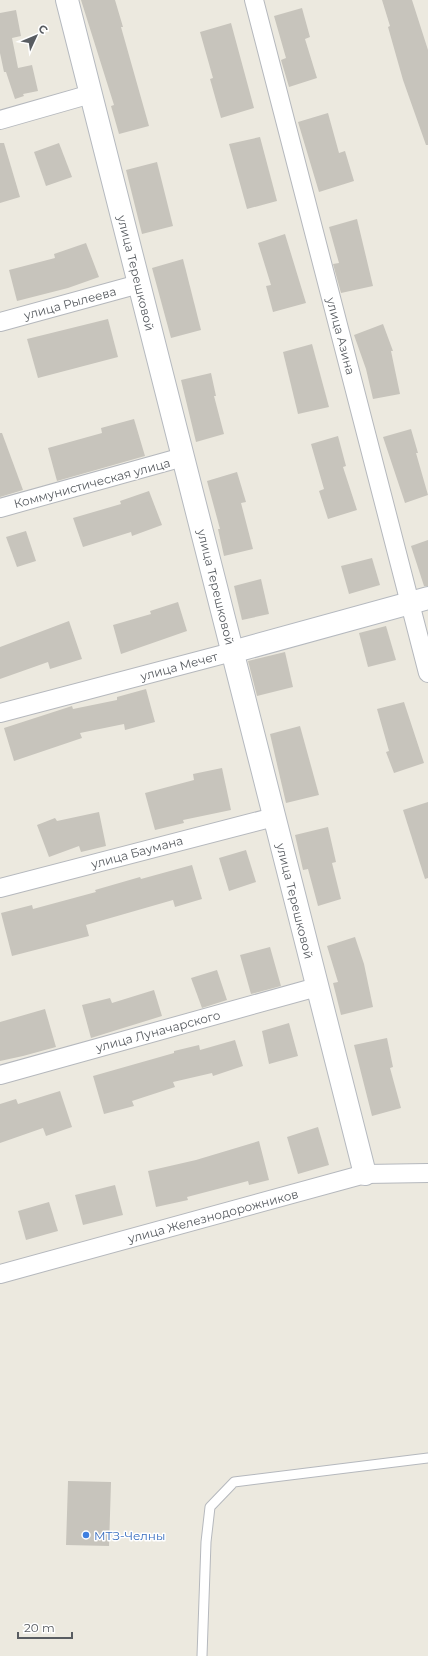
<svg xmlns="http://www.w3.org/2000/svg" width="428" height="1656" viewBox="0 0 428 1656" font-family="Montserrat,sans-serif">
	<rect width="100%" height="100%" fill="#ece9df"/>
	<!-- building -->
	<g fill="#c7c4bc">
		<path d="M 81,0 L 115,0 L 123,27 L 121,27 L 149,126 L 119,134 L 111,106 L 114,105 Z"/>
		<path d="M 382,0 L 412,0 L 428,50 L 428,145 L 426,145 L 403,80 L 388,27 L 390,26 Z"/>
		<path d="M 302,8 L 310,37 L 305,39 L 317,78 L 289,87 L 281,60 L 286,58 L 274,16 Z"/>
		<path d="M 16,10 L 21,36 L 12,38 L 18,68 L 32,65 L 38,91 L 23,94 L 24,96 L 15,99 L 6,72 L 4,72 L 0,53 L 0,13 Z"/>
		<path d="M 231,23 L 254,108 L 221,118 L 210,79 L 213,78 L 200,32 Z"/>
		<path d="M 328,113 L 339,153 L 345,151 L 354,181 L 319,192 L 298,122 Z"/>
		<path d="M 260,137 L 277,201 L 247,209 L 229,144 Z"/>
		<path d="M 0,143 L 4,143 L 20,197 L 0,203 Z"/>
		<path d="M 59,143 L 72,177 L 46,186 L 34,152 Z"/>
		<path d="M 157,162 L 173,226 L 142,234 L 126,170 Z"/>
		<path d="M 357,219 L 373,286 L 341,293 L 333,264 L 339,263 L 329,227 Z"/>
		<path d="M 285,234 L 306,303 L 273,312 L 266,286 L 271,285 L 258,243 Z"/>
		<path d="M 86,243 L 99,277 L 68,288 L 17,301 L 9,270 L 55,258 L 54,254 Z"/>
		<path d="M 183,259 L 201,330 L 171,338 L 152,268 Z"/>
		<path d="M 108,319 L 118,357 L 38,378 L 27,339 Z"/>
		<path d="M 383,324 L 393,351 L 391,351 L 400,394 L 373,399 L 366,369 L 354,335 Z"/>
		<path d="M 312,344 L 329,407 L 298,414 L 283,352 Z"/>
		<path d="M 211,373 L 216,396 L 214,396 L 224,434 L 196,442 L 181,380 Z"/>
		<path d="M 134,419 L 145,456 L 57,481 L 48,448 L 102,433 L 101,428 Z"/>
		<path d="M 411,429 L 418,453 L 416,453 L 428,495 L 405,503 L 383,437 Z"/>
		<path d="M 0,433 L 2,433 L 23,490 L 0,497 Z"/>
		<path d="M 338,436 L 346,466 L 343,467 L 357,510 L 328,519 L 319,491 L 324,489 L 311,444 Z"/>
		<path d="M 237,472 L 246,502 L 241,503 L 253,549 L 224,556 L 218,529 L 220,529 L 207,481 Z"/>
		<path d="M 149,491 L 162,525 L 132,536 L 131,532 L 83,547 L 73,518 L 121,504 L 120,501 Z"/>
		<path d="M 26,531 L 36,561 L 17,567 L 6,537 Z"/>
		<path d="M 428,540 L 428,586 L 424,586 L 411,546 Z"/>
		<path d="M 372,558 L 380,585 L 349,594 L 341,566 Z"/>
		<path d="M 261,579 L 269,614 L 242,620 L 234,586 Z"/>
		<path d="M 178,602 L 187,631 L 121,654 L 113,625 L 151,614 L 150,611 Z"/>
		<path d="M 69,621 L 82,659 L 50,669 L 48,662 L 0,679 L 0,647 Z"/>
		<path d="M 386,626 L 396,660 L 368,667 L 359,633 Z"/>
		<path d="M 285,652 L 293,687 L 257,696 L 248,661 Z"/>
		<path d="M 146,689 L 155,722 L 125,730 L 124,724 L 80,733 L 82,738 L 14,761 L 4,728 L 72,706 L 73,709 L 117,700 L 117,697 Z"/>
		<path d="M 404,702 L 424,763 L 394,773 L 386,752 L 389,751 L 377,709 Z"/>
		<path d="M 300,726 L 319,795 L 286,803 L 270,734 Z"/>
		<path d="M 222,768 L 231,810 L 183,820 L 184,823 L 155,830 L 145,793 L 194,780 L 193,774 Z"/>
		<path d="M 428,802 L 428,878 L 425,879 L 403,810 Z"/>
		<path d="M 99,812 L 106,846 L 81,852 L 79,846 L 49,857 L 37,825 L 55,818 L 57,821 Z"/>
		<path d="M 328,827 L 336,862 L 332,863 L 341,899 L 318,906 L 308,869 L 303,870 L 295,835 Z"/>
		<path d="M 246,850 L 256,882 L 229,891 L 219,858 Z"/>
		<path d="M 192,865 L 202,899 L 175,907 L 173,900 L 86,925 L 89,936 L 12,956 L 1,913 L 32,905 L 33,909 L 96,892 L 95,890 L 140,877 L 141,879 Z"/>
		<path d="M 355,937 L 364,964 L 373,1007 L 341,1015 L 333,983 L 338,982 L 327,946 Z"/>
		<path d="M 270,947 L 281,986 L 251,994 L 240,955 Z"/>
		<path d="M 217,970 L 227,1000 L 202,1008 L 191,978 Z"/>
		<path d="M 154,990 L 162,1016 L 91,1038 L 82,1005 L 110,998 L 112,1003 Z"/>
		<path d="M 45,1009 L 56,1047 L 23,1056 L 0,1061 L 0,1022 Z"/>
		<path d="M 289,1023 L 298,1056 L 269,1064 L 262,1031 Z"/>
		<path d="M 387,1038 L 393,1067 L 390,1068 L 401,1108 L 372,1116 L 354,1045 Z"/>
		<path d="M 235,1040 L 243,1066 L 213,1076 L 212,1073 L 173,1082 L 175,1087 L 132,1101 L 134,1106 L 104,1114 L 93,1076 L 174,1053 L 174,1051 L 199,1045 L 200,1050 Z"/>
		<path d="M 60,1091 L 72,1127 L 46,1136 L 43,1128 L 0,1143 L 0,1104 L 16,1099 L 18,1104 Z"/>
		<path d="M 318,1127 L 329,1165 L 298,1174 L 287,1137 Z"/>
		<path d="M 259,1141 L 269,1180 L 249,1185 L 248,1181 L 187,1197 L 188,1200 L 156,1207 L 148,1171 L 196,1160 Z"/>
		<path d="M 115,1185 L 123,1215 L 83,1225 L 75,1195 Z"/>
		<path d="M 49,1202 L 58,1231 L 26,1240 L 18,1211 Z"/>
		<path d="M 68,1481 L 111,1482 L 109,1546 L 66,1545 Z"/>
	</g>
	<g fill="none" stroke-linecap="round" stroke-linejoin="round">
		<!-- lane casing -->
		<g stroke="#b5b8bd" stroke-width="11">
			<path id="lane" d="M 202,1656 L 206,1542 L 210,1507 L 234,1482 L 428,1458"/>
		</g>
		<!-- street casing -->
		<g stroke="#b5b8bd" stroke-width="20">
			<g id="street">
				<path d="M 254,0 L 428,673"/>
				<path d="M 0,120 L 91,94"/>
				<path d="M 0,322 L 139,284"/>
				<path d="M 0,508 L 183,457"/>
				<path d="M 0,713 L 232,652"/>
				<path d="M 0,888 L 274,817"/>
				<path d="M 0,1075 L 317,987"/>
				<path d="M 0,1274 L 365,1174 L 428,1173"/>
			</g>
		</g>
		<!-- secondary casing -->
		<g stroke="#b5b9bf" stroke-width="24">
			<g id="secondary">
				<path d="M 67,0 L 365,1174"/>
				<path d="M 232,652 L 428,598"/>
			</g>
		</g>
		<!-- lane -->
		<use href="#lane" stroke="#fff" stroke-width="9"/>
		<!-- street -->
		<use href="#street" stroke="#fff" stroke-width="18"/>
		<!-- secondary -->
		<use href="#secondary" stroke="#fff" stroke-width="22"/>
	</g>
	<!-- markers -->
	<circle fill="#3f7fe0" stroke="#fff" stroke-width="1.5" cx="86" cy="1535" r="4"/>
	<g text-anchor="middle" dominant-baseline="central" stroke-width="3" stroke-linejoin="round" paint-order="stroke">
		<!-- street labels -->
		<g font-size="12" fill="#585c61" stroke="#fff">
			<text transform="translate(136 273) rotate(76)">улица Терешковой</text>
			<text transform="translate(70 303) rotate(-15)">улица Рылеева</text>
			<text transform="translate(341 336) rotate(75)">улица Азина</text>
			<text transform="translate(92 483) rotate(-15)">Коммунистическая улица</text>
			<text transform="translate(216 587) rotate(76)">улица Терешковой</text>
			<text transform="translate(179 666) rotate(-15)">улица Мечет</text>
			<text transform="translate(137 852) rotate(-15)">улица Баумана</text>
			<text transform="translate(295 901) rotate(76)">улица Терешковой</text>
			<text transform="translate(158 1031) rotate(-15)">улица Луначарского</text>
			<text transform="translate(213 1216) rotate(-15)">улица Железнодорожников</text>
		</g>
		<!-- shop labels -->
		<g font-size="12" fill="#366cbe" stroke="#fff" text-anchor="start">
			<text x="94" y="1535">МТЗ-Челны</text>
		</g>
	</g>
	<!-- north arrow -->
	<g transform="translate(36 36) rotate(46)" stroke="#ffffff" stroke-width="3" paint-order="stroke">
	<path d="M0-3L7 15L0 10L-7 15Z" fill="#585c61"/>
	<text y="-6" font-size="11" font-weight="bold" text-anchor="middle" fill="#585c61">С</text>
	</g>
	<!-- scale -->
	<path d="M18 1632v6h54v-6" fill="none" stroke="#585c61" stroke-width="2"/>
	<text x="24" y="1632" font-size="12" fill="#585c61" stroke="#ffffff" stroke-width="3" paint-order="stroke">20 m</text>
</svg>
